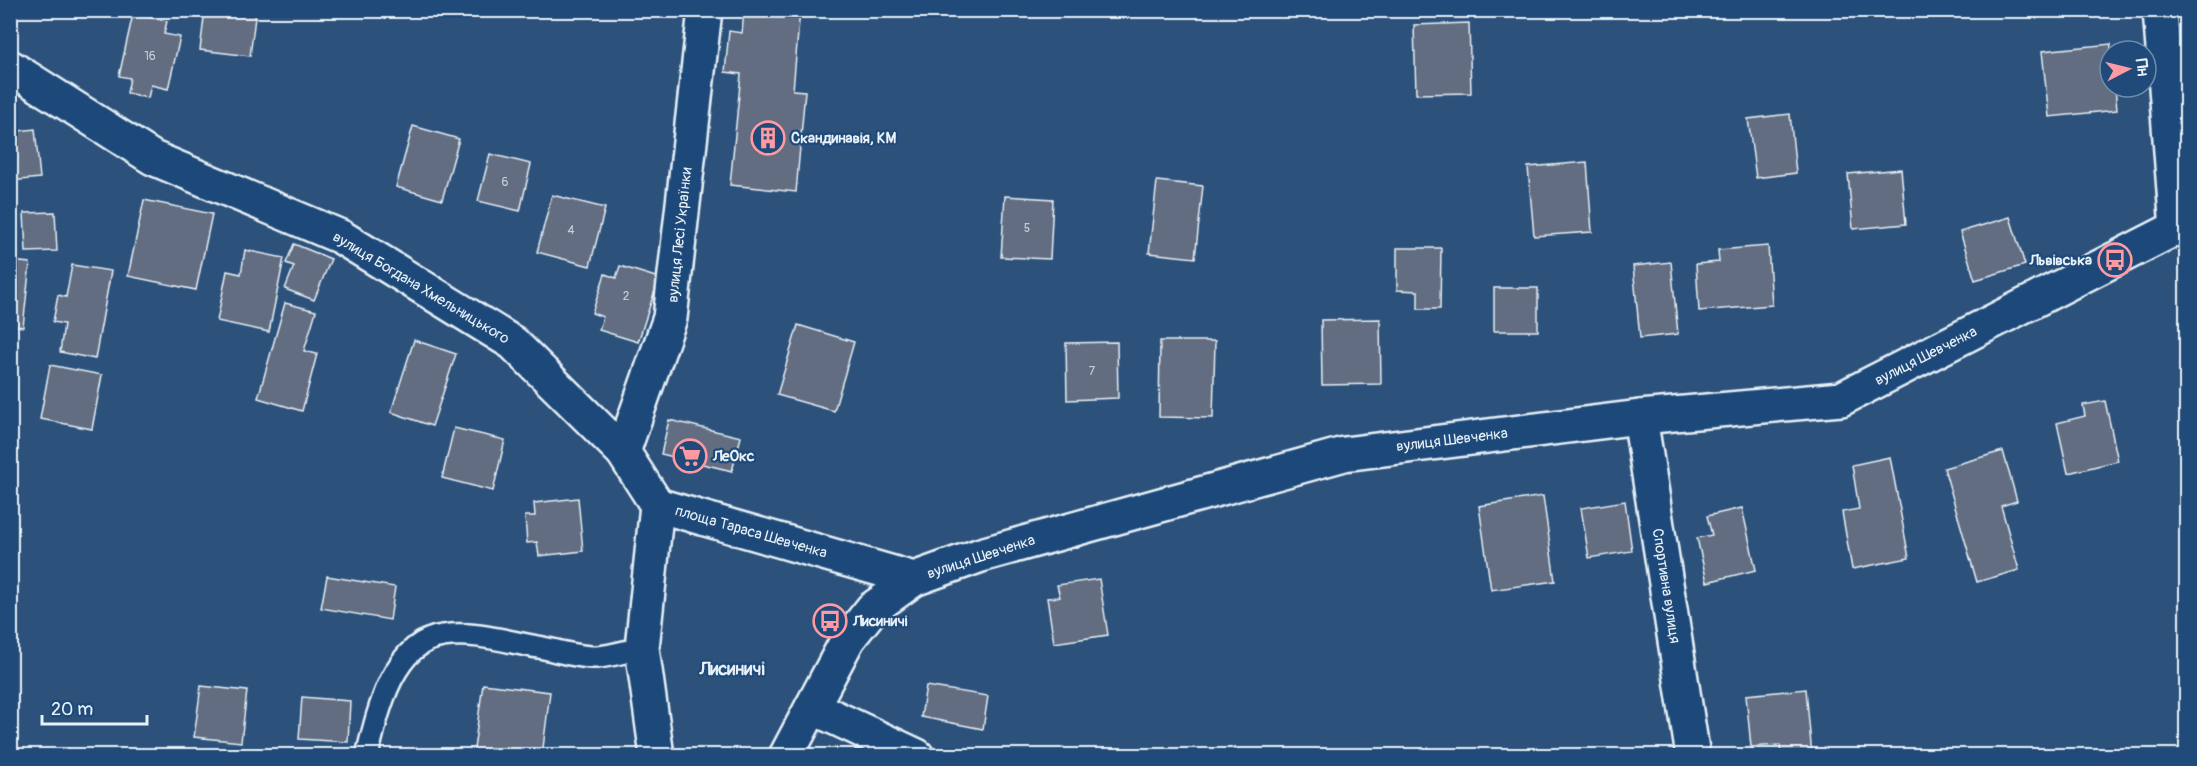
<svg xmlns="http://www.w3.org/2000/svg" width="2197" height="766" viewBox="0 0 2197 766" font-family="Pangolin,sans-serif">
	<rect width="100%" height="100%" fill="#2c517b"/>
	<filter id="ink" filterUnits="userSpaceOnUse"><feTurbulence type="fractalNoise" baseFrequency=".0167" numOctaves="2"/><feDisplacementMap in="SourceGraphic" scale="12" xChannelSelector="R" yChannelSelector="G"/><feConvolveMatrix kernelMatrix="1 2 1 2 8 2 1 2 1" color-interpolation-filters="sRGB"/></filter>
	<g filter="url(#ink)">
		<!-- building -->
		<g fill="#626d81" stroke="#e8f1f8" stroke-width="1.5">
			<path d="M 205,10 L 256,10 L 250,56 L 200,50 Z"/>
			<path d="M 744,10 L 800,10 L 793,90 L 805,91 L 796,192 L 730,185 L 741,74 L 725,72 L 729,31 L 742,33 Z"/>
			<path d="M 133,14 L 167,21 L 164,34 L 180,37 L 168,89 L 151,85 L 148,98 L 127,93 L 130,78 L 119,76 Z"/>
			<path d="M 1469,23 L 1471,93 L 1416,94 L 1414,25 Z"/>
			<path d="M 2111,44 L 2110,87 L 2115,87 L 2117,110 L 2049,117 L 2042,51 Z"/>
			<path d="M 1790,114 L 1796,173 L 1756,178 L 1748,119 Z"/>
			<path d="M 413,126 L 459,139 L 442,200 L 396,187 Z"/>
			<path d="M 35,129 L 40,178 L 10,181 L 10,132 Z"/>
			<path d="M 490,154 L 531,164 L 520,211 L 478,201 Z"/>
			<path d="M 1587,162 L 1592,232 L 1534,236 L 1528,167 Z"/>
			<path d="M 1901,169 L 1906,224 L 1853,229 L 1848,174 Z"/>
			<path d="M 1157,181 L 1203,186 L 1195,258 L 1149,253 Z"/>
			<path d="M 552,195 L 605,208 L 590,266 L 537,252 Z"/>
			<path d="M 1005,196 L 1053,199 L 1050,259 L 1001,257 Z"/>
			<path d="M 144,200 L 212,214 L 196,290 L 128,276 Z"/>
			<path d="M 55,212 L 57,251 L 26,252 L 24,213 Z"/>
			<path d="M 2010,217 L 2025,265 L 1975,280 L 1960,232 Z"/>
			<path d="M 294,244 L 331,259 L 314,300 L 285,289 L 294,266 L 286,263 Z"/>
			<path d="M 1768,246 L 1772,305 L 1699,311 L 1696,264 L 1719,262 L 1718,250 Z"/>
			<path d="M 1397,248 L 1441,248 L 1440,309 L 1418,309 L 1418,291 L 1397,290 Z"/>
			<path d="M 245,250 L 284,258 L 269,332 L 217,321 L 227,271 L 241,274 Z"/>
			<path d="M 10,261 L 30,263 L 23,327 L 10,325 Z"/>
			<path d="M 1671,262 L 1678,334 L 1640,338 L 1633,266 Z"/>
			<path d="M 72,265 L 111,271 L 95,359 L 60,352 L 64,324 L 53,322 L 58,295 L 66,297 Z"/>
			<path d="M 620,266 L 659,278 L 638,342 L 599,330 L 603,317 L 592,313 L 605,274 L 616,278 Z"/>
			<rect x="1494" y="288" width="44" height="43"/>
			<path d="M 285,303 L 316,311 L 304,351 L 317,354 L 302,411 L 258,398 Z"/>
			<path d="M 1380,319 L 1381,384 L 1322,385 L 1321,320 Z"/>
			<path d="M 798,325 L 854,342 L 834,411 L 777,395 Z"/>
			<path d="M 414,340 L 456,354 L 432,426 L 391,412 Z"/>
			<path d="M 1160,341 L 1215,341 L 1213,418 L 1159,417 Z"/>
			<path d="M 1117,342 L 1118,398 L 1067,400 L 1066,343 Z"/>
			<path d="M 50,365 L 102,375 L 92,429 L 40,419 Z"/>
			<path d="M 2105,401 L 2118,461 L 2068,473 L 2057,423 L 2085,416 L 2083,405 Z"/>
			<path d="M 669,420 L 741,437 L 732,471 L 661,454 Z"/>
			<path d="M 454,428 L 505,440 L 493,491 L 442,478 Z"/>
			<path d="M 2003,451 L 2017,501 L 2001,506 L 2019,570 L 1977,582 L 1944,468 Z"/>
			<path d="M 1890,457 L 1909,558 L 1852,569 L 1842,512 L 1859,509 L 1852,465 Z"/>
			<path d="M 1543,496 L 1555,581 L 1491,590 L 1479,506 Z"/>
			<path d="M 578,498 L 583,551 L 539,556 L 537,542 L 527,543 L 525,516 L 535,516 L 534,503 Z"/>
			<path d="M 1625,501 L 1632,551 L 1589,558 L 1581,508 Z"/>
			<path d="M 1742,508 L 1756,570 L 1707,582 L 1697,538 L 1712,535 L 1707,516 Z"/>
			<path d="M 327,576 L 395,587 L 390,620 L 321,608 Z"/>
			<path d="M 1099,579 L 1108,635 L 1054,643 L 1047,598 L 1060,597 L 1057,585 Z"/>
			<path d="M 483,684 L 550,692 L 542,756 L 473,756 Z"/>
			<path d="M 201,686 L 247,691 L 241,742 L 194,737 Z"/>
			<path d="M 926,686 L 988,696 L 983,729 L 921,717 Z"/>
			<path d="M 1806,689 L 1812,756 L 1781,756 L 1780,745 L 1751,747 L 1746,695 Z"/>
			<path d="M 302,697 L 350,701 L 348,742 L 299,739 Z"/>
			<path d="M 855,749 L 880,756 L 854,756 Z"/>
			<path d="M 1235,750 L 1266,756 L 1234,756 Z"/>
		</g>
		<g fill="none" stroke-linecap="round" stroke-linejoin="round">
			<!-- service casing -->
			<g stroke="#e8f1f8" stroke-width="26">
				<path id="service" d="M 367,756 C 377,715 392,642 443,636 C 474,631 508,642 538,647 C 555,650 580,658 597,657 C 611,656 627,651 642,648"/>
			</g>
			<!-- minor casing -->
			<g stroke="#e8f1f8" stroke-width="38">
				<g id="minor">
					<path d="M 2160,10 L 2177,229"/>
					<path d="M 10,67 L 153,158 L 341,237 L 513,343 L 623,452 L 657,505"/>
					<path d="M 1640,417 L 1693,756"/>
					<path d="M 623,452 L 670,318 L 705,10"/>
					<path d="M 812,707 L 917,756"/>
					<path d="M 657,756 L 642,648 L 657,505 L 914,579"/>
				</g>
			</g>
			<!-- secondary casing -->
			<g stroke="#e8f1f8" stroke-width="38">
				<path id="secondary" d="M 786,756 L 848,639 L 872,609 L 914,579 L 981,555 L 1344,454 L 1640,417 L 1841,399 L 2186,223"/>
			</g>
			<!-- service -->
			<use href="#service" stroke="#1f4a7a" stroke-width="21"/>
			<!-- minor -->
			<use href="#minor" stroke="#1f4a7a" stroke-width="33"/>
			<!-- secondary -->
			<use href="#secondary" stroke="#1f4a7a" stroke-width="33"/>
		</g>
	</g>
	<!-- icons -->
	<defs>
		<g id="building-ring" transform="scale(1.725)"><circle r="9.5" fill="#1f4a7a" stroke="#ff9aa2" stroke-width="1.5"/><path d="M-4-6H4V6H1V3H-1V6H-4ZM-2.5-4.3h1.7v1.8h-1.7ZM.8-4.3h1.7v1.8H.8ZM-2.5-1h1.7V.8h-1.7ZM.8-1h1.7V.8H.8Z" fill="#ff9aa2"/></g>
		<g id="bus-ring" transform="scale(1.725)"><circle r="9.5" fill="#1f4a7a" stroke="#ff9aa2" stroke-width="1.5"/><path d="M-5-6H5V4H4V6H2V4H-2V6H-4V4H-5ZM-3.5-4V0h7V-4ZM-3.5 1.2v1.5H-2V1.2ZM2 1.2v1.5H3.5V1.2Z" fill="#ff9aa2"/></g>
		<g id="supermarket-ring" transform="scale(1.725)"><circle r="9.5" fill="#1f4a7a" stroke="#ff9aa2" stroke-width="1.5"/><path d="M-6-5.5h2.5l.6 2H6L4.5 2H-2.5L-4.4-4H-6ZM-1.5 3.2a1.3 1.3 0 1 0 .1 0ZM3 3.2a1.3 1.3 0 1 0 .1 0Z" fill="#ff9aa2"/></g>
	</defs>
	<g fill-rule="evenodd">
		<use href="#building-ring" x="768" y="138"/>
		<use href="#bus-ring" x="2115" y="260"/>
		<use href="#supermarket-ring" x="690" y="456"/>
		<use href="#bus-ring" x="830" y="621"/>
	</g>
	<g text-anchor="middle" dominant-baseline="central" stroke-width="4.5" stroke-linejoin="round" paint-order="stroke">
		<!-- number labels -->
		<g font-size="12" fill="#c6d0da">
			<text x="150" y="56">16</text>
			<text x="505" y="182">6</text>
			<text x="1027" y="228">5</text>
			<text x="571" y="230">4</text>
			<text x="626" y="296">2</text>
			<text x="1092" y="371">7</text>
		</g>
		<!-- poi labels -->
		<g font-size="15" font-weight="bold" fill="#e8f1f8" stroke="#1f4a7a" text-anchor="start">
			<text x="791" y="138">Скандинавія, КМ</text>
			<text x="2092" y="260" text-anchor="end">Львівська</text>
			<text x="713" y="456">ЛеОкс</text>
			<text x="853" y="621">Лисиничі</text>
		</g>
		<!-- street labels -->
		<g font-size="15" fill="#e8f1f8" stroke="#1f4a7a">
			<text transform="translate(680 235) rotate(-84)">вулиця Лесі Українки</text>
			<text transform="translate(421 288) rotate(31)">вулиця Богдана Хмельницького</text>
			<text transform="translate(1926 356) rotate(-27)">вулиця Шевченка</text>
			<text transform="translate(1452 440) rotate(-7)">вулиця Шевченка</text>
			<text transform="translate(751 532) rotate(16)">площа Тараса Шевченка</text>
			<text transform="translate(981 557) rotate(-18)">вулиця Шевченка</text>
			<text transform="translate(1666 586) rotate(81)">Спортивна вулиця</text>
		</g>
		<!-- quarter labels -->
		<g font-size="18" font-weight="bold" fill="#e8f1f8" stroke="#1f4a7a">
			<text x="732" y="669">Лисиничі</text>
		</g>
	</g>
	<!-- margin -->
	<rect width="2197" height="766" fill="none" stroke="#1f4a7a" stroke-width="36"/>
	<rect x="18" y="18" width="2161" height="730" fill="none" stroke="#e8f1f8" stroke-width="2" filter="url(#ink)"/>
	<!-- north arrow -->
	<g transform="translate(2128 69) rotate(83)"><circle r="28" fill="#1f4a7a" stroke="#6f8dac" stroke-width="1.5"/>
	<path d="M0-4.5L10 22L0 15L-10 22Z" fill="#ff9aa2"/>
	<text y="-9" font-size="16" font-weight="bold" text-anchor="middle" fill="#e8f1f8">Пн</text>
	</g>
	<!-- scale -->
	<path d="M42 715v9h105v-9" fill="none" stroke="#e8f1f8" stroke-width="3"/>
	<text x="51" y="715" font-size="18" fill="#e8f1f8" stroke="#1f4a7a" stroke-width="4.5" paint-order="stroke">20 m</text>
</svg>
